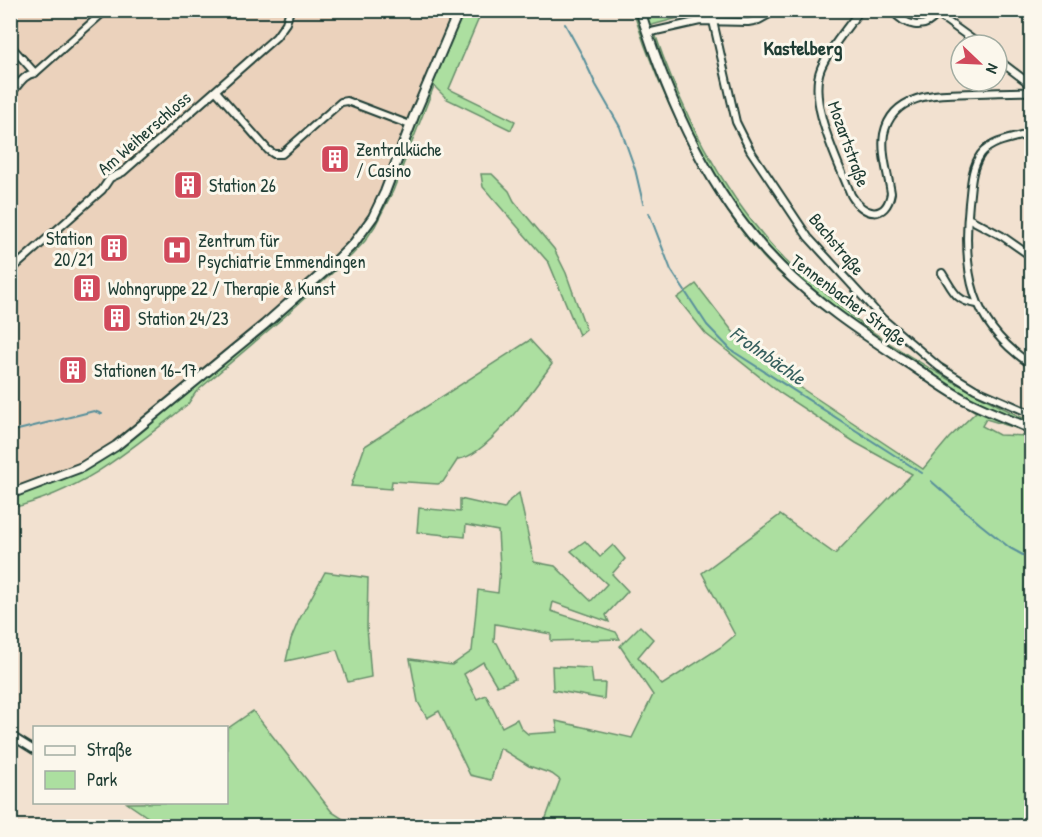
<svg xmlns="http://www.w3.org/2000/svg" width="1042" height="837" viewBox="0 0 1042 837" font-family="'Patrick Hand',sans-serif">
	<rect width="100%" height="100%" fill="#f2e1d0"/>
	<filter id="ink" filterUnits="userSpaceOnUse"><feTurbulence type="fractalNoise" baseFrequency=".0167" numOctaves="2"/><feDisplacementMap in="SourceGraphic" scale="12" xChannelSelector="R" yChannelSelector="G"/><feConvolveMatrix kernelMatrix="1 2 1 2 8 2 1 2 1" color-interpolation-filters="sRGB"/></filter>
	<g filter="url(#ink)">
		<!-- built -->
		<path fill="#ebd2bc" d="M 11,11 L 455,11 L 378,204 L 357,236 L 331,263 L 164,405 L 100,453 L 54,476 L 11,490 Z"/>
		<!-- green -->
		<g fill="#acdfa0" stroke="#668e6a" stroke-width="1.5" fill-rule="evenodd">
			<path d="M 455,11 L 482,11 L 449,89 L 515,121 L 511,130 L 447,99 L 434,86 L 393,191 L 375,226 L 365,241 L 352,255 L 284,317 L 196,392 L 188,404 C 131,449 84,491 11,508 L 10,490 L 54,476 L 100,453 L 164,405 L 331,263 L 357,236 L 378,204 Z"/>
			<path d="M 633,11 L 676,11 L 678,18 L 652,25 C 680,110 723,195 785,260 C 797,272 811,282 824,292 C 840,306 856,320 873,332 C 923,367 977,395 1031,422 L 1031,826 L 543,826 L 560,780 L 552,774 L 529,766 L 500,748 L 491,780 L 470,775 L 439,711 L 427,718 L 418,702 L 410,659 L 452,665 L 472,651 L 478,590 L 498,593 L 500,567 L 498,531 L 466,525 L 465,537 L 417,532 L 419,508 L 460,512 L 460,499 L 504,509 L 510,500 L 519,493 L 534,562 L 555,566 L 591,601 L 607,584 L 571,551 L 585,541 L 600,557 L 613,545 L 625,559 L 612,574 L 628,591 L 606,615 L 609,622 L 553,602 L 551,611 L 616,632 L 620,639 L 551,641 L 551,634 L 495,624 L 494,642 L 497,643 L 515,679 L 497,686 L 483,662 L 464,674 L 477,699 L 486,695 L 502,727 L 517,719 L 521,728 L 528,734 L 558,732 L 556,721 L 632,738 L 653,695 L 620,646 L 640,626 L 653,639 L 638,657 L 662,685 L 721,647 L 735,635 L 702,573 L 780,515 L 835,554 L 912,474 L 856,443 L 780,393 L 706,334 L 677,298 L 696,284 L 740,341 L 804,390 L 923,469 L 949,438 L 976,412 C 930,383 885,353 841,321 C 814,302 786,282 764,258 C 706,195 659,92 633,11 ZM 986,419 L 1029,432 L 1028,436 L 999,435 L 982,426 Z"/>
			<path d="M 481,174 L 492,174 L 509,191 L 514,201 L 554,249 L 566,273 L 586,329 L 579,335 L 549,263 L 483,187 Z"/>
			<path d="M 530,340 L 552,364 C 535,387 486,458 458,459 L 443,482 L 438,484 L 392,481 L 391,489 L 351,486 L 365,446 Z"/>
			<path d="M 325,572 L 368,578 L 367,627 L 371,677 L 348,682 L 337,650 L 286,661 L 291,639 L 298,622 Z"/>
			<path d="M 552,666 L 591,668 L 593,683 L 605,683 L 604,699 L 553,690 Z"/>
			<path d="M 253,711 L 332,812 L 354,826 L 161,826 L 127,803 L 226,802 L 227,729 Z"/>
		</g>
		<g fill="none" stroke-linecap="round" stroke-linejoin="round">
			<!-- stream -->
			<g stroke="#59909b" stroke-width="2">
				<path d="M 557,10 L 559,13"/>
				<path d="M 565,24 L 582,55 L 596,85 L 620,127 L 635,169 L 643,203"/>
				<path d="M 649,213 L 671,270 L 707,325 L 731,350 L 922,473"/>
				<path d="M 10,432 L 94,411 L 102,414"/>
				<path d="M 931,481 L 980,524 L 1010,548 L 1032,560"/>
			</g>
			<!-- minor casing -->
			<g stroke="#1f3d34" stroke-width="10">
				<g id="minor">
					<path d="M 704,10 L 713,21 L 736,122 L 750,150 L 808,237 L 883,319 L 939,367 L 975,389 L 1032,414"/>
					<path d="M 860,10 C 847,29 830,47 821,68 C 807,102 838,161 851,195 C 863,216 886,221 891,193 C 888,174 881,153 884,134 C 893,91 942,94 976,93 C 995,93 1013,91 1032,92"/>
					<path d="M 892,10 C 905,26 924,32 937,14 L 937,10"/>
					<path d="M 937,14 L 980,45"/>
					<path d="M 647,33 L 700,21 L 748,22 L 759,20 L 777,10"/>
					<path d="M 10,45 L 35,73"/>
					<path d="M 997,59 L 1026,81 L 1030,92"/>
					<path d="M 216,91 L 268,150 L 274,154 L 282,154 L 341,102 L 347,101 L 410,125"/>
					<path d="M 10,94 C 19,86 22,75 35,73 L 106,10"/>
					<path d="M 1032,133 C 1016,138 992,140 981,154 C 971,168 971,187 969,203 C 962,271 970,324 1032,365"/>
					<path d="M 968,218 L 1002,236 L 1032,257"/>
					<path d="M 10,271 L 102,190 L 110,178 L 123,172 L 276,37 L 286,23 L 290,10"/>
					<path d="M 942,273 C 953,290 955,301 977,304"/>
					<path d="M 10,735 L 34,750"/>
				</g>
			</g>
			<!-- tertiary casing -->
			<g stroke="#1f3d34" stroke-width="12">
				<g id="tertiary">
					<path d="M 640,10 C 669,103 711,198 781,267 C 816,302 859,331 900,358 C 923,372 945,390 969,402 C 989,412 1010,420 1032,429"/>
					<path d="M 10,494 L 82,467 L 116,446 L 264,325 L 333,264 L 354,243 L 373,217 L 385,192 L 414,116 L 459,10"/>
				</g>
			</g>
			<!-- minor -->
			<use href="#minor" stroke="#fbf7ec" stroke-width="6"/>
			<!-- tertiary -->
			<use href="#tertiary" stroke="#fbf7ec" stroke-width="8"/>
		</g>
	</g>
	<!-- icons -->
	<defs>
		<g id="building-square" transform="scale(1.5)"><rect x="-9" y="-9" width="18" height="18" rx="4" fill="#d1495b" stroke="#fbf7ec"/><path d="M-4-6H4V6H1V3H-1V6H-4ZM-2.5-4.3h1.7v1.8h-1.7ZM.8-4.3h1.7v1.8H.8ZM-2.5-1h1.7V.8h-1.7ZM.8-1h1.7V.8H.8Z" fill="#fff"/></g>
		<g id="hospital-square" transform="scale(1.5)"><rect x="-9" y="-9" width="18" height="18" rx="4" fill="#d1495b" stroke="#fbf7ec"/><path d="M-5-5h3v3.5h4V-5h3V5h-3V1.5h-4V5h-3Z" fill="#fff"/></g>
	</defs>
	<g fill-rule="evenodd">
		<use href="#building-square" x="335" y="159"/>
		<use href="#building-square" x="188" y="185"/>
		<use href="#building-square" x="114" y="248"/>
		<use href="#hospital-square" x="177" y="250"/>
		<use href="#building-square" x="87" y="288"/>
		<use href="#building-square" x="117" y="318"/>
		<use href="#building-square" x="73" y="370"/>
	</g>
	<g text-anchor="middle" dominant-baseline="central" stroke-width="6" stroke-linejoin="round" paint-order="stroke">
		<!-- street labels -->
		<g font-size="18" fill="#1f3d34" stroke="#fbf7ec">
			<text transform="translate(144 133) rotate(-41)">Am Weiherschloss</text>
			<text transform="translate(849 144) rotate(70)">Mozartstraße</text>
			<text transform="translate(837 244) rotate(50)">Bachstraße</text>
			<text transform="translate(849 300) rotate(37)">Tennenbacher Straße</text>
		</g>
		<!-- poi labels -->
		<g font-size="18" fill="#1f3d34" stroke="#fbf7ec" text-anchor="start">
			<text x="356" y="149">Zentralküche<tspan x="356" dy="21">/ Casino</tspan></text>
			<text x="209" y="185">Station 26</text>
			<text x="93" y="238" text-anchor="end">Station<tspan x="93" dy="21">20/21</tspan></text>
			<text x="198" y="240">Zentrum für<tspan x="198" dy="21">Psychiatrie Emmendingen</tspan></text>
			<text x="108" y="288">Wohngruppe 22 / Therapie &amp; Kunst</text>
			<text x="138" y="318">Station 24/23</text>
			<text x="94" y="370">Stationen 16-17</text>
		</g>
		<!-- neighbourhood labels -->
		<g font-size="20" font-weight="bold" fill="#1f3d34" stroke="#fbf7ec">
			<text x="803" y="47">Kastelberg</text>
		</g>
		<!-- water labels -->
		<g font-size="20" font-style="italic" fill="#37605f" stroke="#fbf7ec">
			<text transform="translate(768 355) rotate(35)">Frohnbächle</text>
		</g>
	</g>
	<!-- margin -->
	<rect width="1042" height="837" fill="none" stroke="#fbf7ec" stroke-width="36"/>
	<rect x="18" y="18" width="1006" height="801" fill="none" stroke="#1f3d34" stroke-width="2" filter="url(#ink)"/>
	<!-- legend -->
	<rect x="33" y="726" width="195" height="78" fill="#fbf7ec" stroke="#a3ada2" stroke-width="1.5"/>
	<rect x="45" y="746" width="30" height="9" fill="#fbf7ec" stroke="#a3ada2" stroke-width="1.5"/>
	<text x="87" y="756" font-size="18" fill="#1f3d34">Straße</text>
	<rect x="45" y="771" width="30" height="18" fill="#acdfa0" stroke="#a3ada2" stroke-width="1.5"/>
	<text x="87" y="786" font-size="18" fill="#1f3d34">Park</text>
	<!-- north arrow -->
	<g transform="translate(979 63) rotate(113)"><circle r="28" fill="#fbf7ec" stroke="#a3ada2" stroke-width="1.5"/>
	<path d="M0-4.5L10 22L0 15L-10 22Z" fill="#d1495b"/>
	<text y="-9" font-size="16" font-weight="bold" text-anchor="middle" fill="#1f3d34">N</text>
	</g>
</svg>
